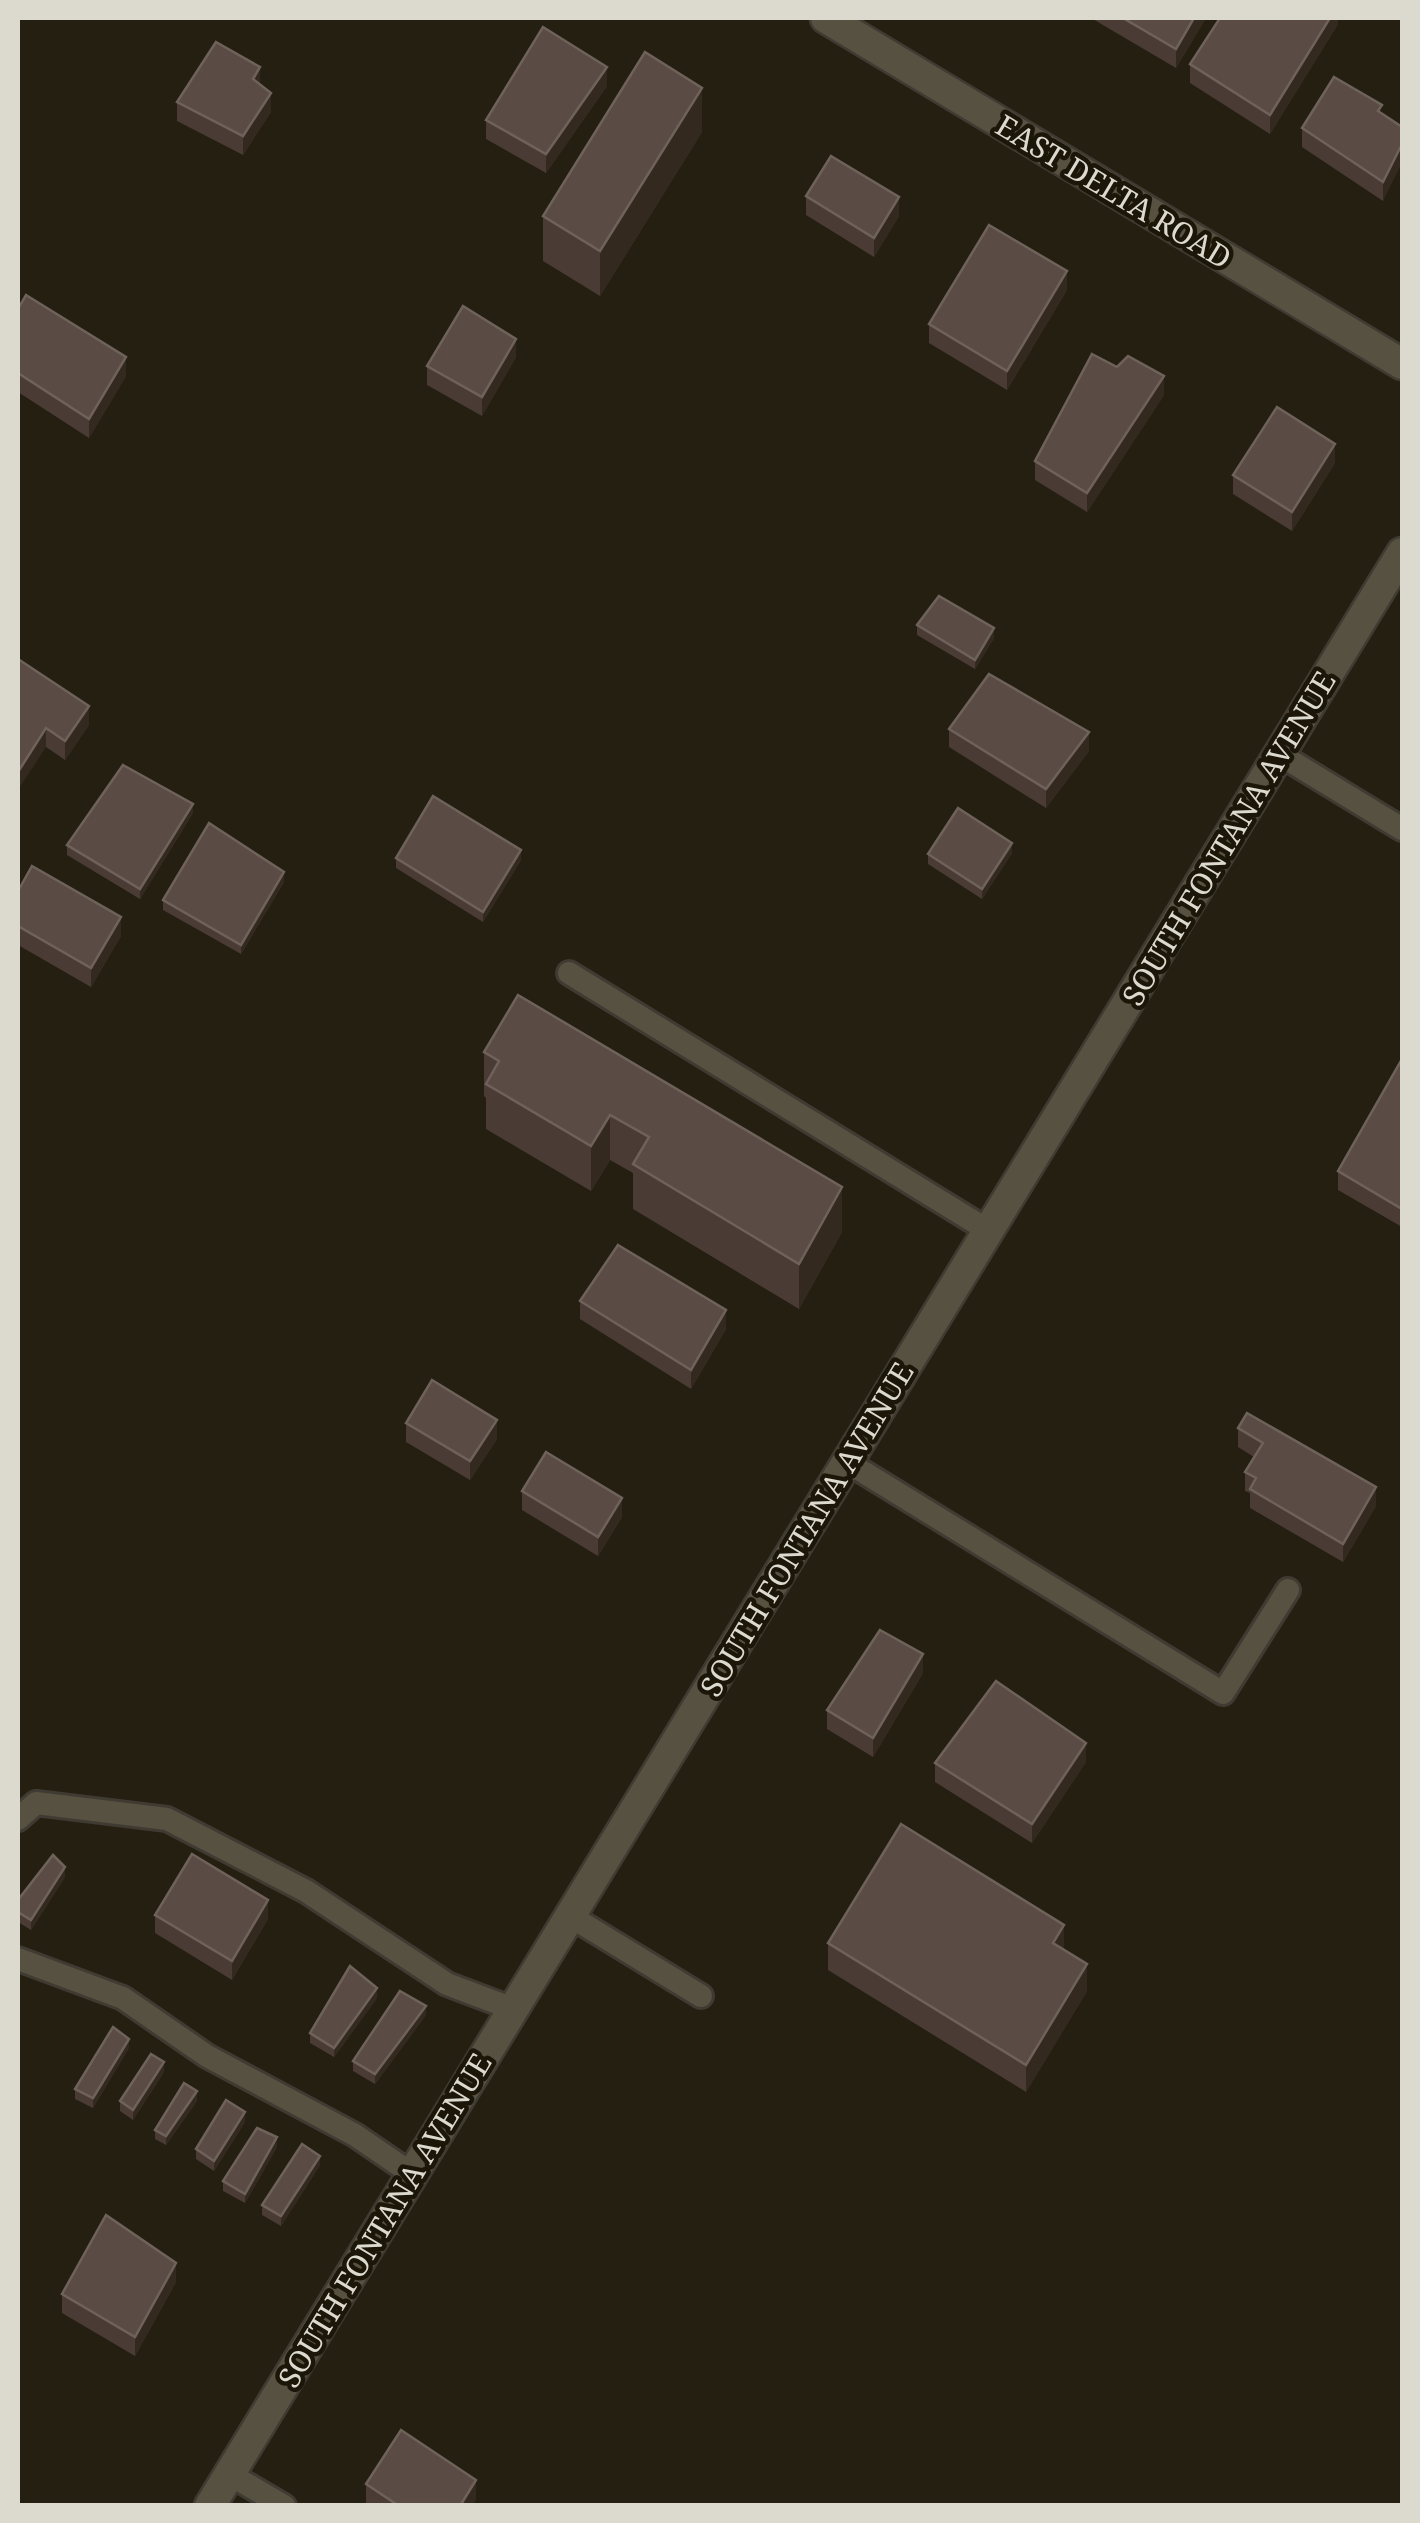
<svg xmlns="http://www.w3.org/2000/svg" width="1420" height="2523" viewBox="0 0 1420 2523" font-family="'Noto Serif',serif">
	<rect width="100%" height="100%" fill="#241f11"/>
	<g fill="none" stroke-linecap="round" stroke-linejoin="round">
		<!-- service casing -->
		<g stroke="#3f3b32" stroke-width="28">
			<g id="service">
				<path d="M 1279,754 L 1402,829"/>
				<path d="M 569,973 L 989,1231"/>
				<path d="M 847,1462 L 1223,1693 L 1288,1590"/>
				<path d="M 18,1819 L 36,1803 L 167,1819 L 306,1891 L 447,1984 L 513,2009"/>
				<path d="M 570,1916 L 701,1996"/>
				<path d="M 18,1959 L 123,1998 L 207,2056 L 355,2135 L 412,2174"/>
				<path d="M 229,2474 L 284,2506"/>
			</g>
		</g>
		<!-- minor casing -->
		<g stroke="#3f3b32" stroke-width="35">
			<g id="minor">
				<path d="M 826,18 L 1402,364"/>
				<path d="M 210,2506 L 1402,553"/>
			</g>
		</g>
		<!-- service -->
		<use href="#service" stroke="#565141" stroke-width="22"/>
		<!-- minor -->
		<use href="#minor" stroke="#565141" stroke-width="30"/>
	</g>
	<!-- wall -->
	<g fill="#4a3b35">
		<path d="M 1091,18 L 1206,18 L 1176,68 Z"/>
		<path d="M 1338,18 L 1338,24 L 1270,134 L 1190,83 L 1190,64 Z"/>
		<path d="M 260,85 L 271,112 L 243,155 L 177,121 L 177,102 Z"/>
		<path d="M 607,86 L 546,173 L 486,139 L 486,120 Z"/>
		<path d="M 1382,114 L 1402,127 L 1383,201 L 1302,147 L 1302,128 Z"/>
		<path d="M 702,132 L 600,296 L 543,261 L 543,216 Z"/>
		<path d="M 806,196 L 899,216 L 874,257 L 806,215 Z"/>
		<path d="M 1067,290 L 1007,390 L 929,343 L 929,324 Z"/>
		<path d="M 18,309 L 126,376 L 89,438 L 18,392 Z"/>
		<path d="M 516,357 L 482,416 L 427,385 L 427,366 Z"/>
		<path d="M 1164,395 L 1087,512 L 1035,480 L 1035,461 Z"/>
		<path d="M 1335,463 L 1292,531 L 1233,494 L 1233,475 Z"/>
		<path d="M 917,625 L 994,638 L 975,669 L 917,635 Z"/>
		<path d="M 18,659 L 89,725 L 65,760 L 46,747 Z"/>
		<path d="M 949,729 L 1089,751 L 1046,808 L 949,747 Z"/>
		<path d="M 193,813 L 140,899 L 67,855 L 67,845 Z"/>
		<path d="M 1012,853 L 982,899 L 928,864 L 928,854 Z"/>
		<path d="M 396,858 L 521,860 L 483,922 L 396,868 Z"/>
		<path d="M 284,882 L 241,954 L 163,910 L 163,900 Z"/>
		<path d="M 18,891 L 121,936 L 91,987 L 18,945 Z"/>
		<path d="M 484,1052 L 842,1232 L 799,1309 L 633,1209 L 633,1173 L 610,1160 L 591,1191 L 486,1129 L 486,1098 L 484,1096 Z"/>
		<path d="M 1402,1059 L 1402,1227 L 1338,1190 L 1338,1171 Z"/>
		<path d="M 580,1301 L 726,1329 L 691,1389 L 580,1319 Z"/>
		<path d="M 406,1423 L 497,1439 L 470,1480 L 406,1442 Z"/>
		<path d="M 1238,1428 L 1376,1506 L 1343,1562 L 1250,1508 L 1250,1493 L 1245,1491 L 1245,1472 L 1254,1457 L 1238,1447 Z"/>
		<path d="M 522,1491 L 622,1517 L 598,1556 L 522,1510 Z"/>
		<path d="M 923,1673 L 873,1757 L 827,1729 L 827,1710 Z"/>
		<path d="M 1086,1762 L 1032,1843 L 935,1782 L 935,1763 Z"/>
		<path d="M 65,1877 L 31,1930 L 18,1922 L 18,1900 Z"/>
		<path d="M 155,1915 L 268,1919 L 232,1980 L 155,1933 Z"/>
		<path d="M 828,1943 L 1064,1950 L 1087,1991 L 1026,2092 L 828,1970 Z"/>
		<path d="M 377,1998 L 334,2057 L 310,2043 L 310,2033 Z"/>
		<path d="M 426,2015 L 375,2084 L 353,2071 L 353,2061 Z"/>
		<path d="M 129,2048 L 93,2108 L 75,2099 L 75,2089 Z"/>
		<path d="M 164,2072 L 133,2120 L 120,2111 L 120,2101 Z"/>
		<path d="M 197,2101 L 166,2145 L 155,2139 L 155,2130 Z"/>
		<path d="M 245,2122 L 214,2171 L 196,2159 L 196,2149 Z"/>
		<path d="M 277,2147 L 245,2203 L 223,2191 L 223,2181 Z"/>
		<path d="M 320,2165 L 281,2226 L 262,2215 L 262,2205 Z"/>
		<path d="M 176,2282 L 135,2356 L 62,2313 L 62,2294 Z"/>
		<path d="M 366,2484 L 476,2499 L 472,2506 L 370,2506 L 366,2503 Z"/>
	</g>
	<!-- shaded-wall -->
	<g fill="#34291f">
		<path d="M 1194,18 L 1206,18 L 1176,68 L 1176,49 Z"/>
		<path d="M 1330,18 L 1338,18 L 1338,24 L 1270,134 L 1270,115 Z"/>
		<path d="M 260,67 L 260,86 L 253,79 Z"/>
		<path d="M 607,67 L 607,86 L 546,173 L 546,154 Z"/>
		<path d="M 702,88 L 702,132 L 600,296 L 600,251 Z"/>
		<path d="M 271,93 L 271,112 L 243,155 L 243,136 Z"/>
		<path d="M 1402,144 L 1402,163 L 1383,201 L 1383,182 Z"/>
		<path d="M 899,197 L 899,216 L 874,257 L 874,238 Z"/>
		<path d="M 1067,271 L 1067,290 L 1007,390 L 1007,371 Z"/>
		<path d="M 516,339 L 516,357 L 482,416 L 482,397 Z"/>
		<path d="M 126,357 L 126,376 L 89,438 L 89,419 Z"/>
		<path d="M 1164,376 L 1164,395 L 1087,512 L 1087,493 Z"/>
		<path d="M 1335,444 L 1335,463 L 1292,531 L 1292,512 Z"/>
		<path d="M 994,628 L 994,638 L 975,669 L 975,660 Z"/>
		<path d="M 89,706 L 89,725 L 65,760 L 65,741 Z"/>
		<path d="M 46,728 L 46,747 L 18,790 L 18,772 Z"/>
		<path d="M 1089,732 L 1089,751 L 1046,808 L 1046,789 Z"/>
		<path d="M 193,804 L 193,813 L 140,899 L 140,889 Z"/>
		<path d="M 1012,843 L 1012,853 L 982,899 L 982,889 Z"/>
		<path d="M 521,850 L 521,860 L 483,922 L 483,912 Z"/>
		<path d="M 284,872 L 284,882 L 241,954 L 241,945 Z"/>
		<path d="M 121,917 L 121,936 L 91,987 L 91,968 Z"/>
		<path d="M 610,1115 L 610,1160 L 591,1191 L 591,1146 Z"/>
		<path d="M 842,1187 L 842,1232 L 799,1309 L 799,1264 Z"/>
		<path d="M 726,1310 L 726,1329 L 691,1389 L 691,1370 Z"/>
		<path d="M 497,1420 L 497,1439 L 470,1480 L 470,1461 Z"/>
		<path d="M 1376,1487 L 1376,1506 L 1343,1562 L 1343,1544 Z"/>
		<path d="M 622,1498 L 622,1517 L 598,1556 L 598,1537 Z"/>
		<path d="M 923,1654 L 923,1673 L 873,1757 L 873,1738 Z"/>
		<path d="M 1086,1743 L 1086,1762 L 1032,1843 L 1032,1824 Z"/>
		<path d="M 65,1867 L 65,1877 L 31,1930 L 31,1920 Z"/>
		<path d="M 268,1900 L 268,1919 L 232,1980 L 232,1961 Z"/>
		<path d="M 1064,1925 L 1064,1952 L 1053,1943 Z"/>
		<path d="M 1087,1964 L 1087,1991 L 1026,2092 L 1026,2065 Z"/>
		<path d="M 377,1988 L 377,1998 L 334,2057 L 334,2048 Z"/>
		<path d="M 426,2006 L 426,2015 L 375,2084 L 375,2074 Z"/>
		<path d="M 129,2039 L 129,2048 L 93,2108 L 93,2098 Z"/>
		<path d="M 164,2062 L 164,2072 L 133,2120 L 133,2110 Z"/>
		<path d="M 197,2091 L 197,2101 L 166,2145 L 166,2136 Z"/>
		<path d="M 245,2112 L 245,2122 L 214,2171 L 214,2161 Z"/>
		<path d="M 277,2137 L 277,2147 L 245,2203 L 245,2194 Z"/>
		<path d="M 320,2156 L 320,2165 L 281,2226 L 281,2216 Z"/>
		<path d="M 176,2263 L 176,2282 L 135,2356 L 135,2337 Z"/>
		<path d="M 476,2480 L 476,2499 L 472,2506 L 460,2506 Z"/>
	</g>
	<!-- building -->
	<g fill="#5a4c45" stroke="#6e625b" stroke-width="2.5">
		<path d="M 1123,18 L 1194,18 L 1176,49 Z"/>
		<path d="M 1220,18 L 1330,18 L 1270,115 L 1190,64 Z"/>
		<path d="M 543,27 L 607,67 L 546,154 L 486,120 Z"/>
		<path d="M 216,42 L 260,67 L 253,79 L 271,93 L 243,136 L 177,102 Z"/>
		<path d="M 645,52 L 702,88 L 600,251 L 543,216 Z"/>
		<path d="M 1334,77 L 1382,105 L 1378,111 L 1402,127 L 1402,144 L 1383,182 L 1302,128 Z"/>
		<path d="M 831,156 L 899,197 L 874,238 L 806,196 Z"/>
		<path d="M 989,225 L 1067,271 L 1007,371 L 929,324 Z"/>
		<path d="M 26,295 L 126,357 L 89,419 L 18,373 L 18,309 Z"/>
		<path d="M 463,306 L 516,339 L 482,397 L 427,366 Z"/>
		<path d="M 1092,354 L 1117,367 L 1128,356 L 1164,376 L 1087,493 L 1035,461 Z"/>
		<path d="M 1277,407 L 1335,444 L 1292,512 L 1233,475 Z"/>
		<path d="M 939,596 L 994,628 L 975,660 L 917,625 Z"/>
		<path d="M 18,659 L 89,706 L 65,741 L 46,728 L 18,772 Z"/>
		<path d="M 989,674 L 1089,732 L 1046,789 L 949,729 Z"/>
		<path d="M 123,765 L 193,804 L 140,889 L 67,845 Z"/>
		<path d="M 433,796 L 521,850 L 483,912 L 396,858 Z"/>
		<path d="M 958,808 L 1012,843 L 982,889 L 928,854 Z"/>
		<path d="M 209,823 L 284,872 L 241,945 L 163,900 Z"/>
		<path d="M 32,866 L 121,917 L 91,968 L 18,926 L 18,891 Z"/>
		<path d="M 518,995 L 842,1187 L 799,1264 L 633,1164 L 649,1137 L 610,1115 L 591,1146 L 486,1084 L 499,1061 L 484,1052 Z"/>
		<path d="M 1402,1059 L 1402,1209 L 1338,1171 Z"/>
		<path d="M 618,1245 L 726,1310 L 691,1370 L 580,1301 Z"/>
		<path d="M 432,1380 L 497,1420 L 470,1461 L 406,1423 Z"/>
		<path d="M 1247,1413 L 1376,1487 L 1343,1544 L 1250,1489 L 1256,1478 L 1245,1472 L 1263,1443 L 1238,1428 Z"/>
		<path d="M 546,1452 L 622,1498 L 598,1537 L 522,1491 Z"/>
		<path d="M 880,1630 L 923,1654 L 873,1738 L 827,1710 Z"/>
		<path d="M 996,1681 L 1086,1743 L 1032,1824 L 935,1763 Z"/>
		<path d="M 901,1824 L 1064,1925 L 1053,1943 L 1087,1964 L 1026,2065 L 828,1943 Z"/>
		<path d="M 192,1854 L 268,1900 L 232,1961 L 155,1915 Z"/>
		<path d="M 53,1855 L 65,1867 L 31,1920 L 18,1912 L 18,1900 Z"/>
		<path d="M 350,1966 L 377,1988 L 334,2048 L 310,2033 Z"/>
		<path d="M 400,1991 L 426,2006 L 375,2074 L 353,2061 Z"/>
		<path d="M 113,2027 L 129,2039 L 93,2098 L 75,2089 Z"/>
		<path d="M 151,2054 L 164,2062 L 133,2110 L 120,2101 Z"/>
		<path d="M 184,2083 L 197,2091 L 166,2136 L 155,2130 Z"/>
		<path d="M 226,2100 L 245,2112 L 214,2161 L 196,2149 Z"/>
		<path d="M 257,2128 L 277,2137 L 245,2194 L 223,2181 Z"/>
		<path d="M 302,2144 L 320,2156 L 281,2216 L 262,2205 Z"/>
		<path d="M 106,2215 L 176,2263 L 135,2337 L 62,2294 Z"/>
		<path d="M 401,2430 L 476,2480 L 460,2506 L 399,2506 L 366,2484 Z"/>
	</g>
	<g text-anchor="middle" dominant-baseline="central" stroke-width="9" stroke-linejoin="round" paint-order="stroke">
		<!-- street labels -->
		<g font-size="30" fill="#dcd9cf" stroke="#1b1608">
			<text transform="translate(1114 191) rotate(31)">EAST DELTA ROAD</text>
			<text transform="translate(1228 838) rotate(-59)">SOUTH FONTANA AVENUE</text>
			<text transform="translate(806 1529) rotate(-59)">SOUTH FONTANA AVENUE</text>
			<text transform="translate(384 2220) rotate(-59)">SOUTH FONTANA AVENUE</text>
		</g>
	</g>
	<!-- border -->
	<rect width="1420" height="2523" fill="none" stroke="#dcd9cf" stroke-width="40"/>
</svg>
